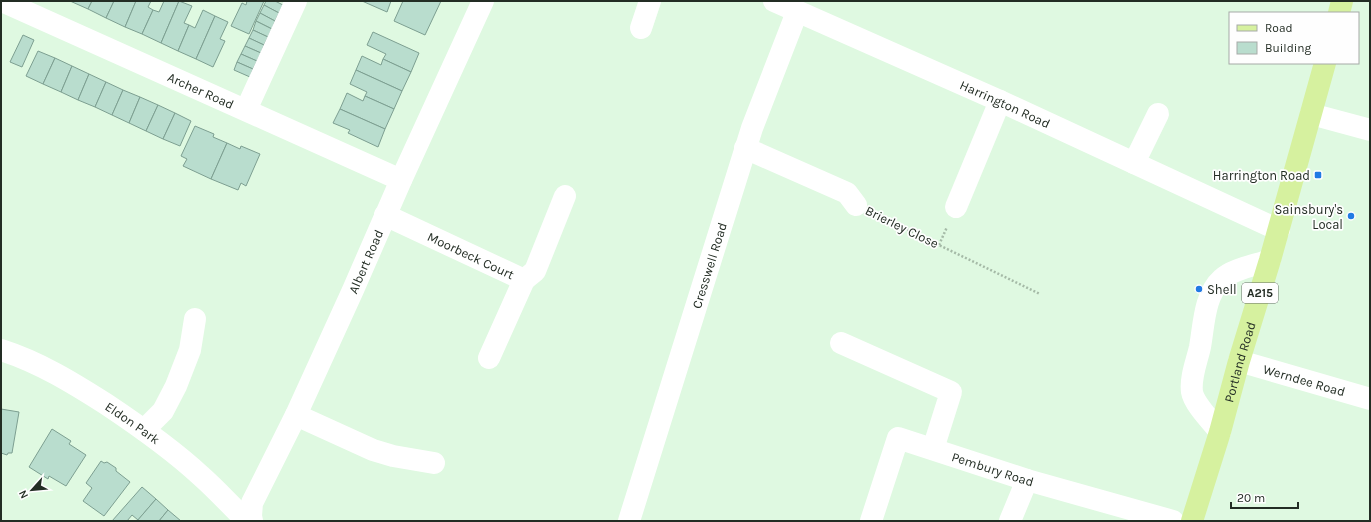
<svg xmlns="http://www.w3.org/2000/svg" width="1371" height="522" viewBox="0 0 1371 522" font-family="Karla,sans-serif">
	<rect width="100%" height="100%" fill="#dff9e1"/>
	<!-- building -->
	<g fill="#b9ddce" stroke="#7d9f91">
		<path d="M 70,1 L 92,1 L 88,9 Z"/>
		<path d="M 92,1 L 114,1 L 106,18 L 88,9 Z"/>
		<path d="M 114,1 L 136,1 L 125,27 L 106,18 Z"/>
		<path d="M 136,1 L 151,1 L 148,7 L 153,10 L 142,34 L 125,27 Z"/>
		<path d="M 164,1 L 179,1 L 161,43 L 142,34 L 153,10 L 159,12 Z"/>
		<path d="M 179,1 L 192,6 L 184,23 L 189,25 L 178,51 L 161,43 Z"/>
		<path d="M 247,1 L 264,1 L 249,34 L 231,26 L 242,3 L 246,5 Z"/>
		<path d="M 266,1 L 275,1 L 283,5 L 279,13 L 264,5 Z"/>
		<path d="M 362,1 L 391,1 L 387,12 Z"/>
		<path d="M 403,1 L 441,1 L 425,35 L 394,21 Z"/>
		<path d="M 264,5 L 279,13 L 275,21 L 260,13 Z"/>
		<path d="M 203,10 L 215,16 L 196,59 L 178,51 L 189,25 L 195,28 Z"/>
		<path d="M 260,13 L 275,21 L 272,29 L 256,21 Z"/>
		<path d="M 215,16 L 228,22 L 220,39 L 225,41 L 213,67 L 196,59 Z"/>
		<path d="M 256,21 L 272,29 L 268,37 L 253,30 Z"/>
		<path d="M 253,30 L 268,37 L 264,45 L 249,38 Z"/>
		<path d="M 373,32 L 419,53 L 411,72 L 383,59 L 386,54 L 367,45 Z"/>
		<path d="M 23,35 L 34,40 L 22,67 L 10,62 Z"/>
		<path d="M 249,38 L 264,45 L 261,53 L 245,46 Z"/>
		<path d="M 245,46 L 261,53 L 257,61 L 241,54 Z"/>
		<path d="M 38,51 L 55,58 L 43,84 L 26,76 Z"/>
		<path d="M 241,54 L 257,61 L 253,69 L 237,62 Z"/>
		<path d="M 362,56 L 381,65 L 383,59 L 411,72 L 402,91 L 356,70 Z"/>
		<path d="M 55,58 L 72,66 L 61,92 L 43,84 Z"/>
		<path d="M 237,62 L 253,69 L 250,77 L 234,70 Z"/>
		<path d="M 72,66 L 89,74 L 78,100 L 61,92 Z"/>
		<path d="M 356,70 L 402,91 L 394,109 L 365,96 L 367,92 L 350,84 Z"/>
		<path d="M 89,74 L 106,82 L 95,107 L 78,100 Z"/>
		<path d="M 106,82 L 123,90 L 112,115 L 95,107 Z"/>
		<path d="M 123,90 L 140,97 L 129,123 L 112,115 Z"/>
		<path d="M 347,93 L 363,101 L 365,96 L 394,109 L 385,129 L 340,109 Z"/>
		<path d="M 140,97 L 158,105 L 146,131 L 129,123 Z"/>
		<path d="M 158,105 L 175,113 L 163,139 L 146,131 Z"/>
		<path d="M 340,109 L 385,129 L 378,147 L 348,133 L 350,130 L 333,123 Z"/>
		<path d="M 175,113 L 191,121 L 180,146 L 163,139 Z"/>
		<path d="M 195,126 L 214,134 L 213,137 L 227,143 L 211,179 L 183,166 L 187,159 L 181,156 Z"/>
		<path d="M 227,143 L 240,149 L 241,146 L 260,154 L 246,186 L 241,183 L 238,190 L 211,179 Z"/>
		<path d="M 1,409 L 19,412 L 12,453 L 8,453 L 7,455 L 1,453 Z"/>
		<path d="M 52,429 L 71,441 L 69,444 L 86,455 L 66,486 L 49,476 L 48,479 L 29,467 Z"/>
		<path d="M 101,461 L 104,463 L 107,462 L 116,468 L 116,471 L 130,482 L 104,516 L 83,501 L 92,488 L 86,483 Z"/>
		<path d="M 142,487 L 156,499 L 138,520 L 132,515 L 127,521 L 112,521 Z"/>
		<path d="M 156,499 L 168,510 L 159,521 L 137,521 Z"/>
		<path d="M 168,510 L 181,521 L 159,521 Z"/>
	</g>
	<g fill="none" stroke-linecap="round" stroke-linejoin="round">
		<!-- path -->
		<g stroke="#a5baa7" stroke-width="2.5" stroke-dasharray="2 2" stroke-linecap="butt">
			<path d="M 875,214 L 1040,294"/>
			<path d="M 939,245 L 947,227"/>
		</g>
		<!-- minor -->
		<g stroke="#fff" stroke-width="22">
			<path id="s1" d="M 2,1 L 401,180"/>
			<path id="s2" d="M 774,1 L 1000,101 L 1279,230"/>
			<path d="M 641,28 L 650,1"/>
			<path d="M 246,110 L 296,1"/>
			<path d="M 1311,114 L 1370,130"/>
			<path d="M 745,148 L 847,193 L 856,205"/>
			<path d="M 1134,163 L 1158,114"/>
			<path d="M 956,207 L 1000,101"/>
			<path id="s3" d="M 385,215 L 524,280 L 489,358"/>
			<path d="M 524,280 L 535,271 L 565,196"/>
			<path d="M 841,343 L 951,392 L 933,449"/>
			<path id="s4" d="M 1,350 C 39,362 73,383 106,404 C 139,426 172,449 201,476 C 217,490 231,506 247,521"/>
			<path id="s5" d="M 1239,361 L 1370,399"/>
			<path d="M 296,415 L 373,450 L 393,456 L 434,463"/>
			<path d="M 144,430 L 163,411 L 176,386 L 190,350 L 195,319"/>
			<path d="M 1220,432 C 1212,422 1194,404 1192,392 C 1190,377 1197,361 1200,347 C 1204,325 1204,295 1222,279 C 1232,269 1256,265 1270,260"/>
			<path id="s6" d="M 252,521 L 251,516 L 252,503 L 296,415 L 353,290 L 401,180 L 483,1"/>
			<path id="s7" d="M 629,521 L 752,128 L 797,12"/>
			<path id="s8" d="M 871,521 L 898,438 L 1027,480 L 1173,521"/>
			<path d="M 1010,521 L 1027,480"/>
		</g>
		<!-- major -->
		<g stroke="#d6f19f" stroke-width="22">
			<path d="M 1339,13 L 1342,1"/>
			<path id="s9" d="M 1192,521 L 1220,432 L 1239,361 L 1270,260 L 1325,63"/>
		</g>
	</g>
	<!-- markers -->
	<g fill="#217ae4" stroke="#fefefe" stroke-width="1.5">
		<rect x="1314" y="171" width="8" height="8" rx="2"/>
		<circle cx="1351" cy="216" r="4"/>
		<circle cx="1199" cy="289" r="4"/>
	</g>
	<g text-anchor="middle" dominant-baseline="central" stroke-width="3.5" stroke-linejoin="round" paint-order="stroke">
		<!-- shield labels -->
		<rect fill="#fefefe" stroke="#656c65" stroke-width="1" x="1242" y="283" width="36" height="20" rx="3"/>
		<g font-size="12" font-weight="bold" fill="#232d24">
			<text x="1260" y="293">A215</text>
		</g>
		<!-- street labels -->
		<g font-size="13" fill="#232d24" stroke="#fefefe">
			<text stroke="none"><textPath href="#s1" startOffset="218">Archer Road</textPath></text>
			<text stroke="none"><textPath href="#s2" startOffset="253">Harrington Road</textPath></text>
			<text transform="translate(902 227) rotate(26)">Brierley Close</text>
			<text stroke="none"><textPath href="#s3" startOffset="95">Moorbeck Court</textPath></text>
			<text stroke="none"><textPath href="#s6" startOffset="285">Albert Road</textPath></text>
			<text stroke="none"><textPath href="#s7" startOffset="268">Cresswell Road</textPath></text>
			<text stroke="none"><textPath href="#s9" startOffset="166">Portland Road</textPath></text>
			<text stroke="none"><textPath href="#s5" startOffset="68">Werndee Road</textPath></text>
			<text stroke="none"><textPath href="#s4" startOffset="151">Eldon Park</textPath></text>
			<text stroke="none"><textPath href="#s8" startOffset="187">Pembury Road</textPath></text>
		</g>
		<!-- poi labels -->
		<g font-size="13" fill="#232d24" stroke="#fefefe" text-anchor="end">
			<text x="1310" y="175">Harrington Road</text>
			<text x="1343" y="209">Sainsbury's<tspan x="1343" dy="15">Local</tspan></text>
			<text x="1207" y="289" text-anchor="start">Shell</text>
		</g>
	</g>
	<!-- border -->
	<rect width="1371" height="522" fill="none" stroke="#232d24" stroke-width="4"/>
	<!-- legend -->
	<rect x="1229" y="12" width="130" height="52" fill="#fefefe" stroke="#a6aaa7"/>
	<rect x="1237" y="25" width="20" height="6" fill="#d6f19f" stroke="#a6aaa7"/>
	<text x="1265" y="32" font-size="12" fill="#232d24">Road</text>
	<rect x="1237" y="42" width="20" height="12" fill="#b9ddce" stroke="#a6aaa7"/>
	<text x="1265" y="52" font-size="12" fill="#232d24">Building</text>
	<!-- north arrow -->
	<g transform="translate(32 490) rotate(243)" stroke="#fefefe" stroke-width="3" paint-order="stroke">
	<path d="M0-3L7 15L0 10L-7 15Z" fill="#232d24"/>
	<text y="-6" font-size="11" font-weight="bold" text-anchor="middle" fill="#232d24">N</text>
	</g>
	<!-- scale -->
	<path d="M1231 502v6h67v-6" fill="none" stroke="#232d24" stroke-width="2"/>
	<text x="1237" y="502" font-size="12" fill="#232d24" stroke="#fefefe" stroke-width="3" paint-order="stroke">20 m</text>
</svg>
